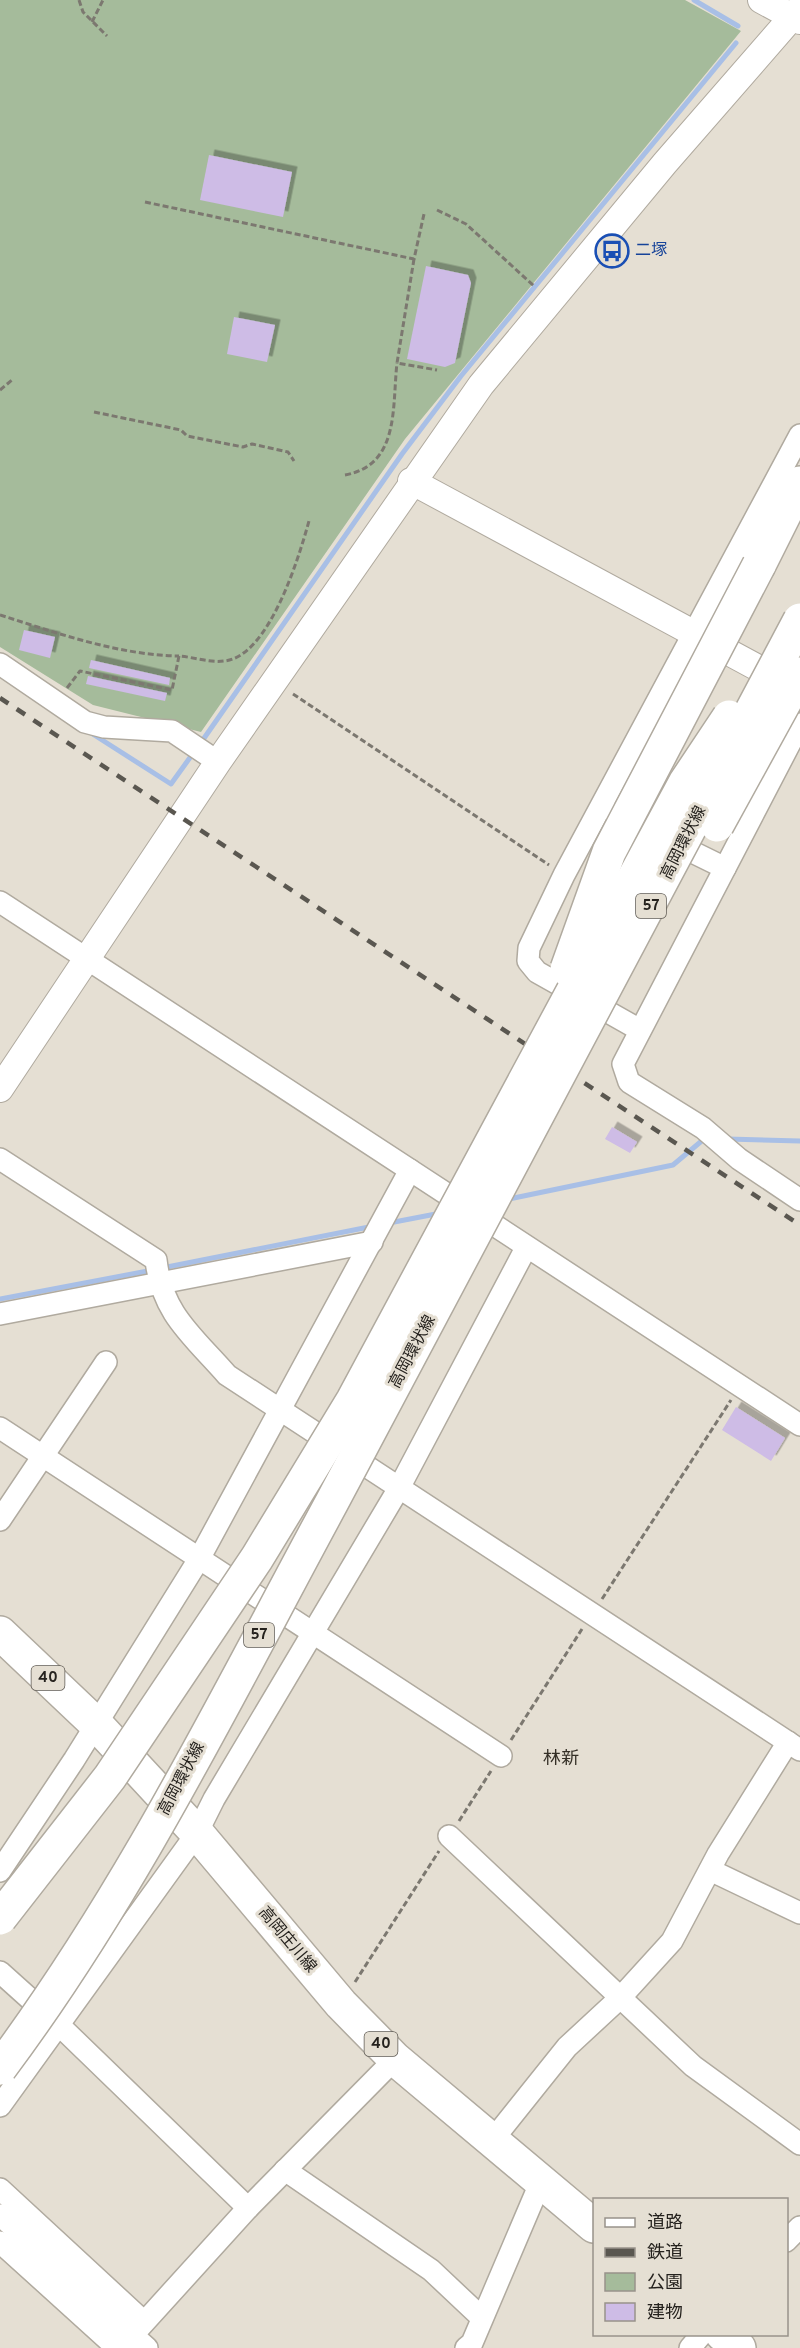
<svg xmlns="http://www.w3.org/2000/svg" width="800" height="2348" viewBox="0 0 800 2348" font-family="Overpass,'Noto Sans JP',sans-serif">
	<defs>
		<filter id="shadow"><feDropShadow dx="5.5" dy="-5.5" stdDeviation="0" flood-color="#0004"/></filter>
	</defs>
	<rect width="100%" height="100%" fill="#e5dfd3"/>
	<!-- green -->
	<path fill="#a5bb9b" d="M 0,0 L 685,0 L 741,31 L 405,439 L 201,732 L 93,705 L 0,647 Z"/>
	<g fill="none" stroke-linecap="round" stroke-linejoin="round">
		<!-- stream -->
		<g stroke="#a8bfe6" stroke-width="5">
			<path d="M 694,0 L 738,26"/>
			<path d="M 88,731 L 171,784 L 194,752"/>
			<path d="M 200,744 L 402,454 L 461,376 L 736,43"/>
			<path d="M 727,1139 L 800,1141"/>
			<path d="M 509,1199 L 673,1165 L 704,1139 L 708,1139"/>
			<path d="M 389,1223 L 441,1213"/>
			<path d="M 162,1268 L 374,1226"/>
			<path d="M 0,1299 L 153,1270"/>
		</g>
	</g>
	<!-- building -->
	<g fill="#cebce6" filter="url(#shadow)">
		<path d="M 209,155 L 292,172 L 283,217 L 200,200 Z"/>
		<path d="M 426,266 L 468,275 L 471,283 L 455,363 L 445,367 L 407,359 Z"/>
		<path d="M 234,317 L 275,325 L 267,362 L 227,354 Z"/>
		<path d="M 24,630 L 55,637 L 50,658 L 19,650 Z"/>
		<path d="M 91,660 L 170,678 L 169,685 L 89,668 Z"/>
		<path d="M 88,676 L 167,693 L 165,701 L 86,684 Z"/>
		<path d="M 612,1127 L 637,1142 L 630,1153 L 605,1139 Z"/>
		<path d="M 736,1407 L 785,1438 L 771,1461 L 722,1430 Z"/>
	</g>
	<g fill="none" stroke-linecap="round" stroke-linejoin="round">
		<!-- minor casing -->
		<g stroke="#b0aa9f" stroke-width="24">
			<g id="minor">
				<path d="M 0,664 L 85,722 L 104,727 L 172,731 L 218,762"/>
				<path d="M 800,724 L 623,1064 L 629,1082 L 703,1128 L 739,1159 L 800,1200"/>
				<path d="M 615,814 L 725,868"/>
				<path d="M 0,902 L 800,1425"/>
				<path d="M 640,1030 L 537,972 L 528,961 L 529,948 L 564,875 L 800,435"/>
				<path d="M 0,1159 L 156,1260 C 162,1314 193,1336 227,1375 L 800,1750"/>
				<path d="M 0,1314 L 372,1242"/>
				<path d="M 0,1428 L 501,1756"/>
				<path d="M 0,1520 L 106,1362"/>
				<path d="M 449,1836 L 693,2066 L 800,2144"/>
				<path d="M 710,1870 L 800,1913"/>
				<path d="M 0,1871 L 74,1760 L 199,1559 L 410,1170"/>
				<path d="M 0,1972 L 59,2025 L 248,2208"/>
				<path d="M 0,2106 L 197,1833 L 214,1799 L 399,1488 L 526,1248"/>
				<path d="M 491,2142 L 567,2047 L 621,1997 L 672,1941 L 718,1854 L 788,1742"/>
				<path d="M 285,2170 L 431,2270 L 482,2318"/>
				<path d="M 0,2189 L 144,2322"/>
				<path d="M 0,2215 L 147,2348"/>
				<path d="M 786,2241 L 800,2227"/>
				<path d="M 0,2242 L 117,2348"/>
				<path d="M 121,2348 L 248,2208 L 395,2059"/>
				<path d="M 466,2348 L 472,2343 L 541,2181"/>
				<path d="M 690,2348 L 702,2334"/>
			</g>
		</g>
		<!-- tertiary casing -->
		<g stroke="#b0aa9f" stroke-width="28">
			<g id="tertiary">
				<path d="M 761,0 L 800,21"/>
				<path d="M 411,481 L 786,683"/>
				<path d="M 0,1089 L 218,762 L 481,385 L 665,163 L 800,8"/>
			</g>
		</g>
		<!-- primary casing -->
		<g stroke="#b0aa9f" stroke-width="36">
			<g id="primary">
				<path d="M 759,565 L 800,483"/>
				<path d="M 0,1633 L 96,1724 L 197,1833 L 341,2004 L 395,2059 L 594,2226"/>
				<path d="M 722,2334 L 739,2348"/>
			</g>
		</g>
		<!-- path -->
		<g stroke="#7c7870" stroke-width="3" stroke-dasharray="6 3" stroke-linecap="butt">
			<path d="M 79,0 L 83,12 L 107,36"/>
			<path d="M 92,22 L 103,0"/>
			<path d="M 145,202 L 414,259 L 424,214"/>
			<path d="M 437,210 L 466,224 L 534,286"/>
			<path d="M 414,259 L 397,363 L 437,370"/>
			<path d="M 0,390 L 12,380"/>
			<path d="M 94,412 L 181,430 L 187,436 L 243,447 L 252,444 L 288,452 L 294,461"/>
			<path d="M 345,475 C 400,465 392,407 397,363"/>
			<path d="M 0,615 C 57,633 118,655 179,656"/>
			<path d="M 67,688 L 80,671 L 172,690 L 179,656 C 193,657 210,663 224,661 C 269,657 299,557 309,521"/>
			<path d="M 293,694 L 549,865"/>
			<path d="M 602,1599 L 731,1400"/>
			<path d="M 511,1740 L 582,1629"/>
			<path d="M 459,1821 L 491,1771"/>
			<path d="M 355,1982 L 439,1851"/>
		</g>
		<!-- minor -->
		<use href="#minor" stroke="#fff" stroke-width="21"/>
		<!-- tertiary -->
		<use href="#tertiary" stroke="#fff" stroke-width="26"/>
		<!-- primary -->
		<use href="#primary" stroke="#fff" stroke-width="33"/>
		<!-- rail -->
		<path stroke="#5a5750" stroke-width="4.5" stroke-dasharray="10 10" stroke-linecap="butt" d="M 0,698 L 800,1225"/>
		<!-- primary-bridge casing -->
		<g stroke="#b0aa9f" stroke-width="36" stroke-linecap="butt">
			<g id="primary-bridge">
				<path d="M 717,825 L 800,674"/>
				<path d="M 567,969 L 609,852 L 759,565"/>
				<path d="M 0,1918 L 110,1777 L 257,1558 L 353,1400 L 685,783 L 729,717"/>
				<path d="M 0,2068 C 131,1893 228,1694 332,1502 C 490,1209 646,915 800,620"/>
			</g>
		</g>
		<!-- primary-bridge -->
		<use href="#primary-bridge" stroke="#fff" stroke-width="33"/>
	</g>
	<!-- icons -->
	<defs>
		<g id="bus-ring" transform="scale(1.725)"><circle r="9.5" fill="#e5dfd3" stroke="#1a4fb4" stroke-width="1.5"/><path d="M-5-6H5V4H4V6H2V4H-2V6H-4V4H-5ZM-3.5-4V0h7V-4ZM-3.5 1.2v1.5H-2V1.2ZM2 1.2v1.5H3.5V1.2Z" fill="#1a4fb4"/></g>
	</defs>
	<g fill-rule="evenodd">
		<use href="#bus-ring" x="612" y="251"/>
	</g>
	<g text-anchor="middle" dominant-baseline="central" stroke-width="6" stroke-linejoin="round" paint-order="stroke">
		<!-- shield labels -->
		<g fill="#e5dfd3" stroke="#5f5b54" stroke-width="1.5">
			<rect x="636" y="894" width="30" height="24" rx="4.5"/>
			<rect x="244" y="1623" width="30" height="24" rx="4.5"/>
			<rect x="31.5" y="1666" width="33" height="24" rx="4.5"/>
			<rect x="364.5" y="2032" width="33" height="24" rx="4.5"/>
		</g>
		<g font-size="15" font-weight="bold" fill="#25221e">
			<text x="651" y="906">57</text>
			<text x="259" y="1635">57</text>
			<text x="48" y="1678">40</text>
			<text x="381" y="2044">40</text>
		</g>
		<!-- transit labels -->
		<g font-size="16" fill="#164399" stroke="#e5dfd3" text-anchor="start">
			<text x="635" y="251">二塚</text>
		</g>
		<!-- street labels -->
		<g font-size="16" fill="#25221e" stroke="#e5dfd3">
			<text transform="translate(684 843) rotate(-63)">高岡環状線</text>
			<text transform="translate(413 1352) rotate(-62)">高岡環状線</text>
			<text transform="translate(182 1779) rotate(-62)">高岡環状線</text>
			<text transform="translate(287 1940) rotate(50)">高岡庄川線</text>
		</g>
		<!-- neighbourhood labels -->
		<g font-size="18" fill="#342f26" stroke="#e5dfd3">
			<text x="561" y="1759">林新</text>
		</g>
	</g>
	<!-- legend -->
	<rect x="593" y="2198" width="195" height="138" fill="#e5dfd3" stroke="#98938b" stroke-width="1.5"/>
	<rect x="605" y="2218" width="30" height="9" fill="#ffffff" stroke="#98938b" stroke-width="1.5"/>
	<text x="647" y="2228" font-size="18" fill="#25221e">道路</text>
	<rect x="605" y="2248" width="30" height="9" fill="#5a5750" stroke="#98938b" stroke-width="1.5"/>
	<text x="647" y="2258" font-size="18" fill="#25221e">鉄道</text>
	<rect x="605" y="2273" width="30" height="18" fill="#a5bb9b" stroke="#98938b" stroke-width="1.5"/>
	<text x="647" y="2288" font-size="18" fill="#25221e">公園</text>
	<rect x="605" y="2303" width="30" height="18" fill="#cebce6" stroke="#98938b" stroke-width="1.5"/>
	<text x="647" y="2318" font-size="18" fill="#25221e">建物</text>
</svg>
